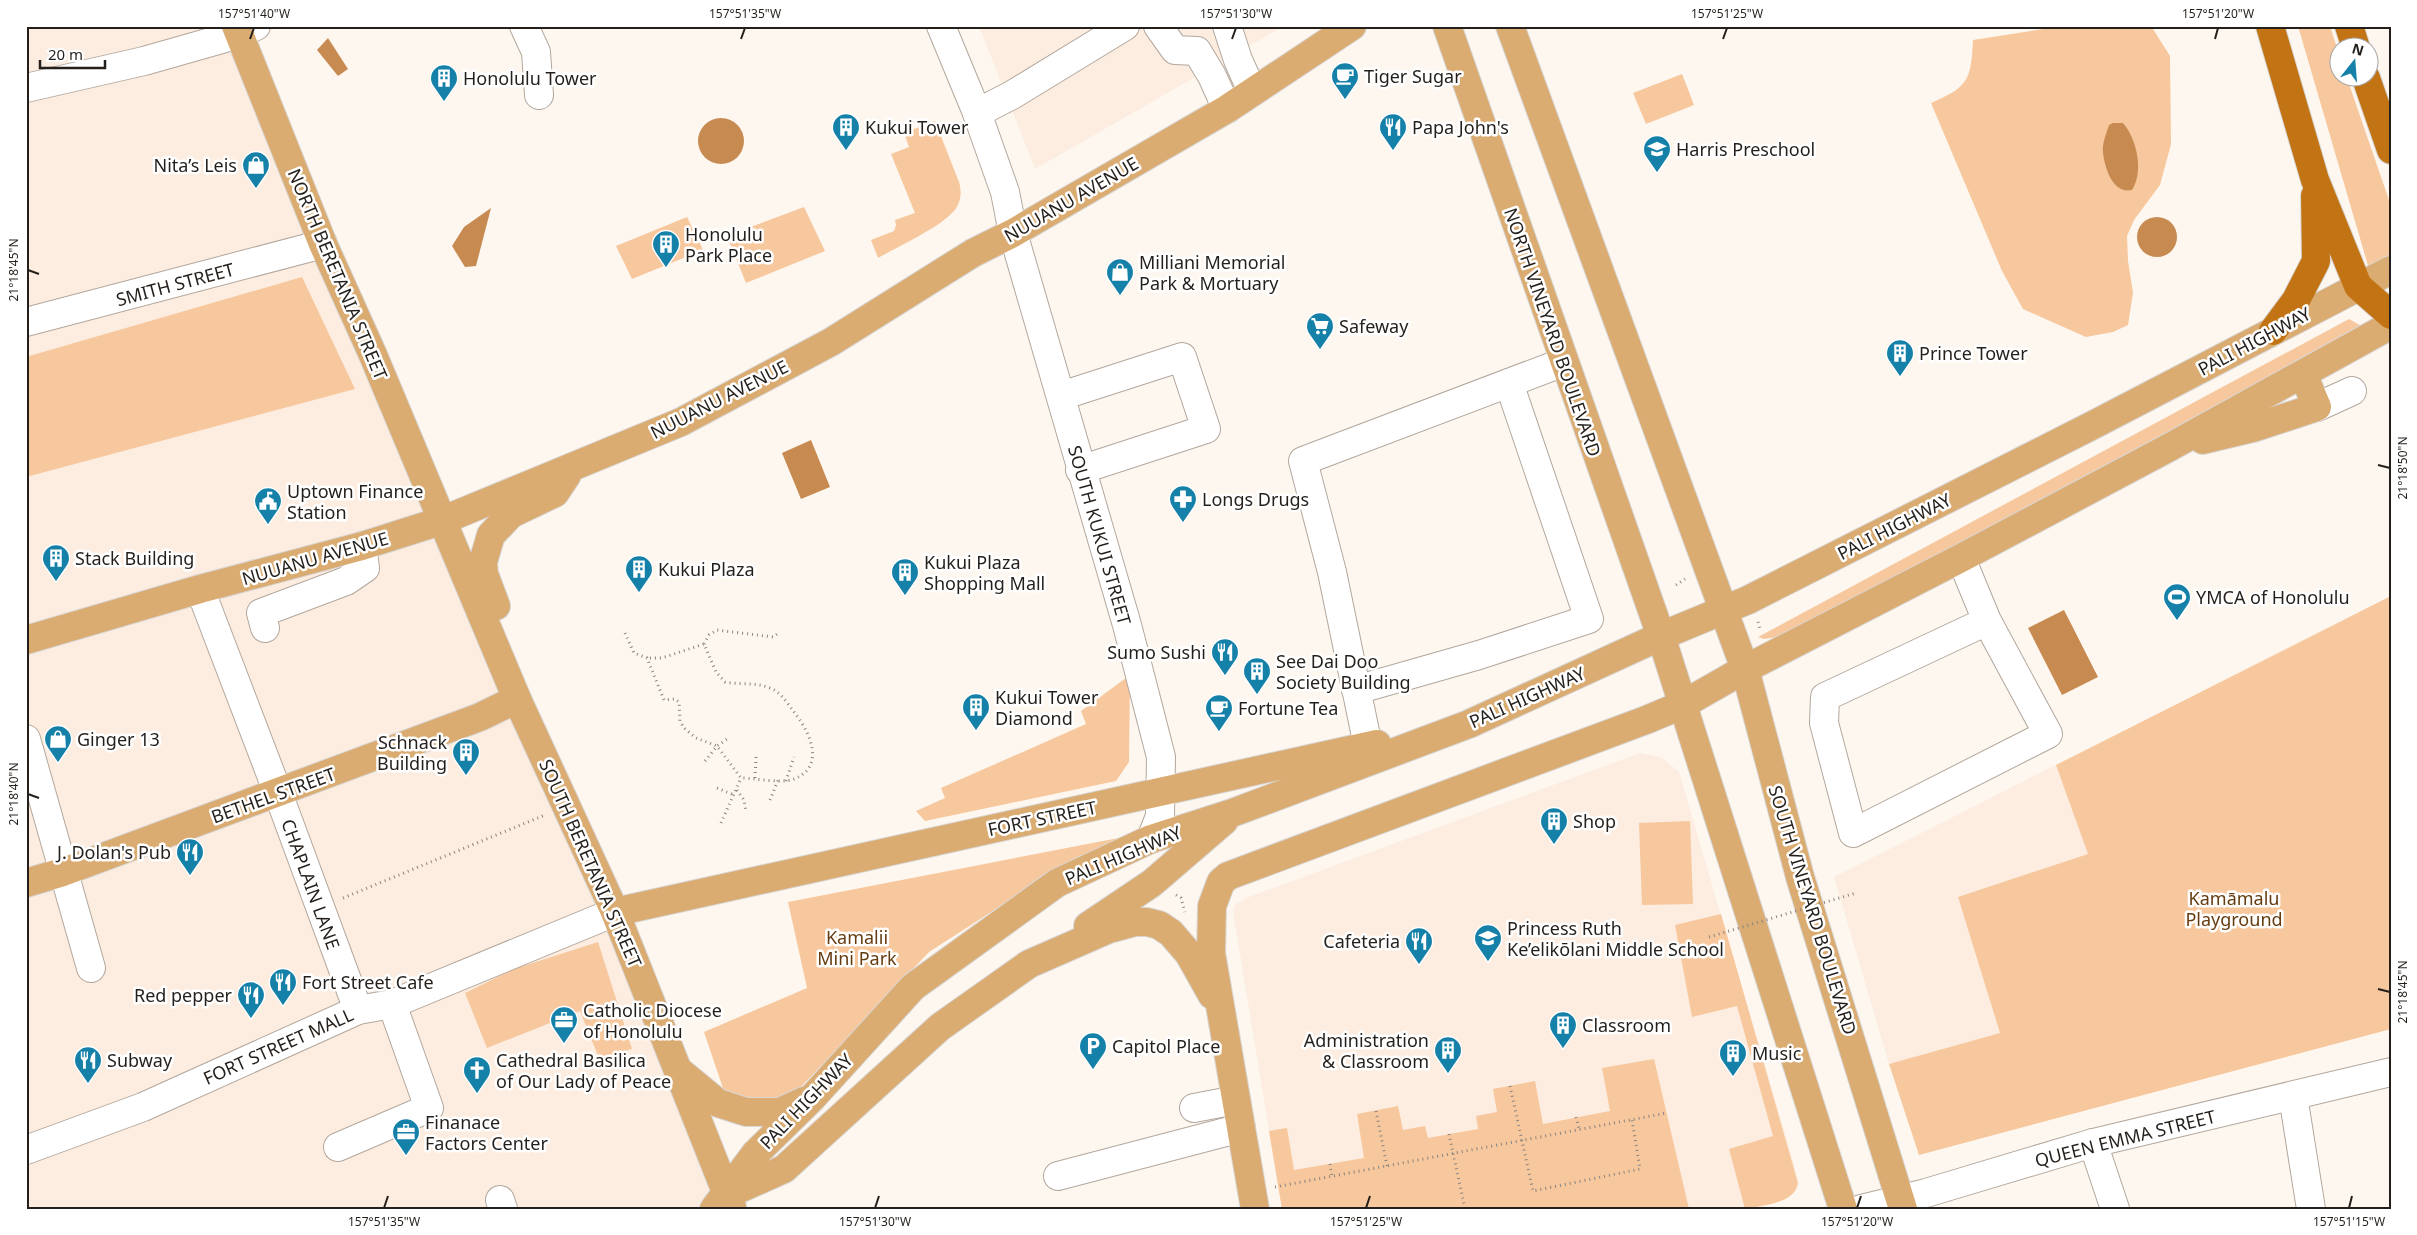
<svg xmlns="http://www.w3.org/2000/svg" width="2417" height="1235" viewBox="0 0 2417 1235" font-family="'Noto Sans',sans-serif">
	<rect width="100%" height="100%" fill="#fef7f0"/>
	<!-- built -->
	<g fill="#fcede0">
		<path d="M 26,26 L 234,26 L 731,1209 L 26,1209 Z"/>
		<path d="M 979,26 L 1284,26 L 1035,169 Z"/>
		<path d="M 1640,753 L 1661,757 L 1679,772 L 1794,1164 L 1798,1183 L 1794,1193 L 1783,1200 L 1745,1209 L 1282,1209 L 1233,912 L 1235,905 L 1246,898 Z"/>
		<path d="M 2056,765 L 2089,854 L 1958,897 L 2000,1033 L 1889,1064 L 1834,877 Z"/>
	</g>
	<!-- green -->
	<g fill="#f7c79d">
		<path d="M 2063,26 L 2148,26 L 2153,29 L 2170,56 L 2171,144 L 2160,185 L 2134,220 L 2127,236 L 2128,261 L 2133,293 L 2128,325 L 2113,332 L 2086,337 L 2023,309 L 2002,271 L 1931,103 C 1969,87 1971,79 1973,40 Z"/>
		<path d="M 2298,26 L 2330,26 L 2339,54 L 2340,78 L 2347,78 L 2391,206 L 2391,261 L 2369,269 Z"/>
		<path d="M 1682,74 L 1694,105 L 1646,124 L 1633,93 Z"/>
		<path d="M 935,121 L 959,182 C 962,192 961,203 954,211 C 939,228 899,246 878,258 L 871,240 L 894,231 L 896,225 L 895,220 L 915,213 L 891,154 L 909,147 L 904,133 Z"/>
		<path d="M 804,207 L 825,251 L 746,283 L 727,236 Z"/>
		<path d="M 687,217 L 703,250 L 632,279 L 616,246 Z"/>
		<path d="M 302,277 L 355,389 L 26,477 L 26,357 Z"/>
		<path d="M 2349,319 L 2372,332 L 1778,637 L 1764,639 L 1758,637 Z"/>
		<path d="M 2391,596 L 2391,1029 L 1919,1155 L 1889,1064 L 2000,1033 L 1958,897 L 2088,854 L 2056,765 Z"/>
		<path d="M 1130,675 L 1129,762 L 1116,781 L 925,821 L 916,811 L 945,798 L 941,788 L 1086,724 L 1081,711 Z"/>
		<path d="M 1690,821 L 1693,904 L 1642,905 L 1639,823 Z"/>
		<path d="M 1129,836 L 1131,838 L 1075,858 L 929,952 L 782,1107 L 726,1097 L 704,1032 L 807,988 L 788,902 Z"/>
		<path d="M 1721,914 L 1798,1183 C 1795,1204 1762,1205 1745,1209 L 1729,1149 L 1773,1136 L 1737,1006 L 1692,1017 L 1675,925 Z"/>
		<path d="M 598,942 L 632,1049 L 599,1058 L 580,1011 L 487,1048 L 465,993 L 514,969 Z"/>
		<path d="M 1654,1059 L 1689,1209 L 1282,1209 L 1269,1131 L 1287,1128 L 1294,1170 L 1364,1158 L 1357,1114 L 1398,1106 L 1403,1130 L 1425,1126 L 1428,1138 L 1478,1129 L 1476,1116 L 1497,1112 L 1493,1089 L 1535,1081 L 1543,1124 L 1610,1111 L 1602,1068 Z"/>
	</g>
	<!-- water -->
	<g fill="#c78b52">
		<path d="M 328,38 L 348,69 L 338,76 L 317,50 Z"/>
		<circle cx="721" cy="141" r="23"/>
		<path d="M 2113,123 L 2123,123 C 2137,139 2144,172 2132,190 C 2113,194 2105,169 2103,153 C 2102,144 2106,134 2109,125 Z"/>
		<path d="M 491,208 L 476,266 L 465,267 L 452,246 L 464,227 Z"/>
		<circle cx="2157" cy="237" r="20"/>
		<path d="M 811,440 L 830,487 L 801,499 L 782,453 Z"/>
		<path d="M 2064,610 L 2098,677 L 2062,695 L 2028,628 Z"/>
	</g>
	<g fill="none" stroke-linecap="round" stroke-linejoin="round">
		<!-- minor casing -->
		<g stroke="#b3a79d" stroke-width="30">
			<g id="minor">
				<path d="M 524,26 L 536,52 L 539,95"/>
				<path d="M 941,26 L 977,113 L 1005,192 L 1013,233 L 1127,625 L 1161,757 L 1160,816 L 1151,839"/>
				<path d="M 1158,26 L 1175,50 L 1197,51 L 1212,76 L 1227,109"/>
				<path d="M 1227,26 L 1238,60 L 1252,91"/>
				<path d="M 26,88 L 144,61 L 239,34 L 256,26"/>
				<path d="M 977,113 L 1012,95 L 1125,26"/>
				<path d="M 26,322 L 323,244"/>
				<path d="M 1061,396 L 1182,357 L 1206,429 L 1080,470"/>
				<path d="M 2317,407 L 2352,391"/>
				<path d="M 1961,558 L 1987,621 L 2048,734 L 1853,833 L 1824,723 L 1825,697 L 1987,621"/>
				<path d="M 200,589 L 278,793 L 358,1010"/>
				<path d="M 265,628 L 261,613 L 346,581 L 365,568 L 362,546"/>
				<path d="M 1356,690 L 1479,655 L 1589,619 L 1509,383"/>
				<path d="M 26,739 L 91,968"/>
				<path d="M 1368,746 L 1332,572 L 1303,461 L 1564,362"/>
				<path d="M 2293,1096 L 2311,1209"/>
				<path d="M 1194,1108 L 1236,1100"/>
				<path d="M 2093,1143 L 2115,1209"/>
				<path d="M 338,1147 L 429,1108 L 392,1004"/>
				<path d="M 26,1150 L 143,1107 L 358,1010 L 392,1004 L 615,912"/>
				<path d="M 1058,1176 L 1241,1128"/>
				<path d="M 500,1200 L 503,1209"/>
				<path d="M 1861,1209 L 1926,1193 L 2093,1143 L 2391,1072"/>
			</g>
		</g>
		<!-- major casing -->
		<g stroke="#d8d7d6" stroke-width="30">
			<g id="major">
				<path d="M 236,26 L 323,244 L 373,355 L 517,699 L 615,912 L 732,1207"/>
				<path d="M 1447,26 L 1661,636 L 1843,1209"/>
				<path d="M 1510,26 L 1745,669 L 1800,877 L 1903,1209"/>
				<path d="M 2203,440 L 2253,428 L 2317,407 L 2303,374"/>
				<path d="M 496,606 L 484,574 L 483,562 L 491,535 L 511,514 L 555,493 L 567,475"/>
				<path d="M 26,640 L 200,589 L 362,546 L 441,521 L 681,422 L 831,342 L 973,253 L 1013,233 L 1227,109 L 1352,26"/>
				<path d="M 26,883 L 63,872 L 480,717 L 517,699"/>
				<path d="M 615,912 L 1377,744"/>
				<path d="M 1088,926 L 1152,883 L 1224,821"/>
				<path d="M 678,1070 L 718,1103 L 746,1112 L 780,1112 L 804,1101"/>
				<path d="M 728,1194 L 784,1169 L 940,1027 L 1029,964 L 1109,929 L 1135,922 L 1147,922 L 1159,925 L 1171,933 L 1189,954 L 1212,995"/>
				<path d="M 714,1209 L 755,1154 L 812,1098 L 913,987 L 1057,883 L 1151,839 L 1232,813 L 1469,724 L 1661,636 L 1748,600 L 2095,424 L 2391,270"/>
				<path d="M 1255,1209 L 1211,953 L 1212,906 L 1221,882 L 1228,876 L 1646,720 L 1682,705 L 1745,669 L 1961,558 L 2170,447 L 2391,325"/>
			</g>
		</g>
		<!-- highway casing -->
		<g stroke="#d8d7d6" stroke-width="30">
			<g id="highway">
				<path d="M 2270,26 L 2315,180 L 2358,286 L 2391,315"/>
				<path d="M 2349,26 L 2356,48"/>
				<path d="M 2366,78 L 2391,150"/>
				<path d="M 2273,331 L 2296,300 L 2316,261 L 2315,196"/>
			</g>
		</g>
		<!-- path -->
		<g stroke="#8b857f" stroke-width="3" stroke-dasharray="1 4" stroke-linecap="butt">
			<path d="M 1676,585 L 1685,579"/>
			<path d="M 1758,622 L 1760,629"/>
			<path d="M 625,633 L 634,653 L 647,658 L 664,700 L 675,699 L 679,702 L 680,721 L 684,728 L 696,738 L 717,746 L 741,778 C 755,778 782,784 794,779 C 827,766 809,731 794,712 C 787,703 781,692 770,688 C 756,682 739,685 725,682 L 716,672 L 704,644 L 662,658 L 647,658"/>
			<path d="M 704,644 L 709,635 L 717,630 L 773,637 L 780,632"/>
			<path d="M 705,761 L 717,746 L 730,737"/>
			<path d="M 755,778 L 756,757"/>
			<path d="M 786,781 L 794,757"/>
			<path d="M 717,788 L 734,795"/>
			<path d="M 737,790 L 744,800 L 746,811"/>
			<path d="M 770,800 L 778,780"/>
			<path d="M 721,823 L 741,778"/>
			<path d="M 1176,895 L 1181,898 L 1185,912"/>
			<path d="M 343,898 L 545,815"/>
			<path d="M 1510,1086 L 1533,1191 L 1640,1169 L 1632,1120"/>
			<path d="M 1376,1111 L 1387,1166"/>
			<path d="M 1576,1117 L 1579,1129"/>
			<path d="M 1449,1134 L 1465,1209"/>
			<path d="M 1330,1164 L 1332,1177"/>
			<path d="M 1275,1187 L 1667,1113"/>
		</g>
		<!-- minor -->
		<use href="#minor" stroke="#fff" stroke-width="28"/>
		<!-- major -->
		<use href="#major" stroke="#daac72" stroke-width="28"/>
		<!-- highway -->
		<use href="#highway" stroke="#c27414" stroke-width="28"/>
		<!-- path-bridge -->
		<path stroke="#8b857f" stroke-width="3" stroke-dasharray="1 4" stroke-linecap="butt" d="M 1709,937 L 1856,893"/>
	</g>
	<!-- ticks -->
	<path fill="none" stroke="#241f1b" stroke-width="2" d="M 250,39 L 254,28M 741,39 L 745,28M 1232,39 L 1236,28M 1723,39 L 1727,28M 2215,39 L 2218,28M 28,270 L 39,274M 2378,465 L 2390,468M 28,794 L 39,798M 2378,989 L 2390,992M 384,1208 L 388,1196M 875,1208 L 879,1196M 1366,1208 L 1370,1196M 1857,1208 L 1861,1196M 2349,1208 L 2352,1196"/>
	<!-- icons -->
	<defs>
		<g id="cafe-pin" transform="scale(1.4375)"><path d="M0 17L-7.5 6A9.5 9.5 0 1 1 7.5 6Z" fill="#1581a9" stroke="#fff"/><path d="M-5.5-4.5H6V0H3Q3 3.5 0 3.5H-2.5Q-5.5 3.5-5.5 0ZM3-3.2v2h1.7v-2ZM-6 4.5H4V6H-6Z" fill="#fff"/></g>
		<g id="building-pin" transform="scale(1.4375)"><path d="M0 17L-7.5 6A9.5 9.5 0 1 1 7.5 6Z" fill="#1581a9" stroke="#fff"/><path d="M-4-6H4V6H1V3H-1V6H-4ZM-2.5-4.3h1.7v1.8h-1.7ZM.8-4.3h1.7v1.8H.8ZM-2.5-1h1.7V.8h-1.7ZM.8-1h1.7V.8H.8Z" fill="#fff"/></g>
		<g id="restaurant-pin" transform="scale(1.4375)"><path d="M0 17L-7.5 6A9.5 9.5 0 1 1 7.5 6Z" fill="#1581a9" stroke="#fff"/><path d="M-5-6h1v4h1v-4h1v4h1v-4h1v5L-1.5 .5V6h-2V.5L-5-1ZM5-6V6H3V1.5H1.5Q1.5-4 5-6Z" fill="#fff"/></g>
		<g id="school-pin" transform="scale(1.4375)"><path d="M0 17L-7.5 6A9.5 9.5 0 1 1 7.5 6Z" fill="#1581a9" stroke="#fff"/><path d="M0-5L7-2L0 1L-7-2ZM-4 1L0 2.5L4 1V4Q0 6-4 4Z" fill="#fff"/></g>
		<g id="shop-pin" transform="scale(1.4375)"><path d="M0 17L-7.5 6A9.5 9.5 0 1 1 7.5 6Z" fill="#1581a9" stroke="#fff"/><path d="M-5-2.5h2.3a2.7 3.5 0 0 1 5.4 0H5L5.5 6h-11ZM-1.5-2.5h3a1.5 2.3 0 0 0-3 0Z" fill="#fff"/></g>
		<g id="supermarket-pin" transform="scale(1.4375)"><path d="M0 17L-7.5 6A9.5 9.5 0 1 1 7.5 6Z" fill="#1581a9" stroke="#fff"/><path d="M-6-5.5h2.5l.6 2H6L4.5 2H-2.5L-4.4-4H-6ZM-1.5 3.2a1.3 1.3 0 1 0 .1 0ZM3 3.2a1.3 1.3 0 1 0 .1 0Z" fill="#fff"/></g>
		<g id="pharmacy-pin" transform="scale(1.4375)"><path d="M0 17L-7.5 6A9.5 9.5 0 1 1 7.5 6Z" fill="#1581a9" stroke="#fff"/><path d="M-2-6h4v4h4v4h-4v4h-4v-4h-4v-4h4Z" fill="#fff"/></g>
		<g id="civic-pin" transform="scale(1.4375)"><path d="M0 17L-7.5 6A9.5 9.5 0 1 1 7.5 6Z" fill="#1581a9" stroke="#fff"/><path d="M-.6-6.5H3V-4.5H.6V-3L4-1V1h2V6H-6V1h2V-1L-.6-3ZM-1.2 2.5V6h2.4V2.5Z" fill="#fff"/></g>
		<g id="stadium-pin" transform="scale(1.4375)"><path d="M0 17L-7.5 6A9.5 9.5 0 1 1 7.5 6Z" fill="#1581a9" stroke="#fff"/><path d="M0-5a6.5 5 0 1 0 0 10a6.5 5 0 1 0 0-10ZM-3.5-1.8h7v3.6h-7Z" fill="#fff"/></g>
		<g id="office-pin" transform="scale(1.4375)"><path d="M0 17L-7.5 6A9.5 9.5 0 1 1 7.5 6Z" fill="#1581a9" stroke="#fff"/><path d="M-6-3h4V-5.5h4V-3h4V5H-6ZM-1-4.5V-3h2v-1.5ZM-6 0V1H6V0Z" fill="#fff"/></g>
		<g id="parking-pin" transform="scale(1.4375)"><path d="M0 17L-7.5 6A9.5 9.5 0 1 1 7.5 6Z" fill="#1581a9" stroke="#fff"/><path d="M-3.5-5.5H1a3.5 3.5 0 0 1 0 7H-1V5.5H-3.5ZM-1-3.4V-.6H.8a1.4 1.4 0 0 0 0-2.8Z" fill="#fff"/></g>
		<g id="church-pin" transform="scale(1.4375)"><path d="M0 17L-7.5 6A9.5 9.5 0 1 1 7.5 6Z" fill="#1581a9" stroke="#fff"/><path d="M-1.2-6h2.4v3.5h3.3v2.4h-3.3V6h-2.4V-.1h-3.3v-2.4h3.3Z" fill="#fff"/></g>
	</defs>
	<g fill-rule="evenodd">
		<use href="#cafe-pin" x="1345" y="76"/>
		<use href="#building-pin" x="444" y="78"/>
		<use href="#building-pin" x="846" y="127"/>
		<use href="#restaurant-pin" x="1393" y="127"/>
		<use href="#school-pin" x="1657" y="149"/>
		<use href="#shop-pin" x="256" y="165"/>
		<use href="#building-pin" x="666" y="244"/>
		<use href="#shop-pin" x="1120" y="272"/>
		<use href="#supermarket-pin" x="1320" y="326"/>
		<use href="#building-pin" x="1900" y="353"/>
		<use href="#pharmacy-pin" x="1183" y="499"/>
		<use href="#civic-pin" x="268" y="501"/>
		<use href="#building-pin" x="56" y="558"/>
		<use href="#building-pin" x="639" y="569"/>
		<use href="#building-pin" x="905" y="572"/>
		<use href="#stadium-pin" x="2177" y="597"/>
		<use href="#restaurant-pin" x="1225" y="652"/>
		<use href="#building-pin" x="1257" y="671"/>
		<use href="#building-pin" x="976" y="707"/>
		<use href="#cafe-pin" x="1219" y="708"/>
		<use href="#shop-pin" x="58" y="739"/>
		<use href="#building-pin" x="466" y="752"/>
		<use href="#building-pin" x="1554" y="821"/>
		<use href="#restaurant-pin" x="190" y="852"/>
		<use href="#school-pin" x="1488" y="938"/>
		<use href="#restaurant-pin" x="1419" y="941"/>
		<use href="#restaurant-pin" x="283" y="982"/>
		<use href="#restaurant-pin" x="251" y="995"/>
		<use href="#office-pin" x="564" y="1020"/>
		<use href="#building-pin" x="1563" y="1025"/>
		<use href="#parking-pin" x="1093" y="1046"/>
		<use href="#building-pin" x="1448" y="1050"/>
		<use href="#building-pin" x="1733" y="1053"/>
		<use href="#restaurant-pin" x="88" y="1060"/>
		<use href="#church-pin" x="477" y="1070"/>
		<use href="#office-pin" x="406" y="1132"/>
	</g>
	<g text-anchor="middle" dominant-baseline="central" stroke-width="5" stroke-linejoin="round" paint-order="stroke">
		<!-- poi labels -->
		<g font-size="18" fill="#241f1b" stroke="#fff" text-anchor="start">
			<text x="1364" y="76">Tiger Sugar</text>
			<text x="463" y="78">Honolulu Tower</text>
			<text x="865" y="127">Kukui Tower</text>
			<text x="1412" y="127">Papa John's</text>
			<text x="1676" y="149">Harris Preschool</text>
			<text x="237" y="165" text-anchor="end">Nita’s Leis</text>
			<text x="685" y="234">Honolulu<tspan x="685" dy="21">Park Place</tspan></text>
			<text x="1139" y="262">Milliani Memorial<tspan x="1139" dy="21">Park &amp; Mortuary</tspan></text>
			<text x="1339" y="326">Safeway</text>
			<text x="1919" y="353">Prince Tower</text>
			<text x="287" y="491">Uptown Finance<tspan x="287" dy="21">Station</tspan></text>
			<text x="1202" y="499">Longs Drugs</text>
			<text x="75" y="558">Stack Building</text>
			<text x="924" y="562">Kukui Plaza<tspan x="924" dy="21">Shopping Mall</tspan></text>
			<text x="658" y="569">Kukui Plaza</text>
			<text x="2196" y="597">YMCA of Honolulu</text>
			<text x="1206" y="652" text-anchor="end">Sumo Sushi</text>
			<text x="1276" y="661">See Dai Doo<tspan x="1276" dy="21">Society Building</tspan></text>
			<text x="995" y="697">Kukui Tower<tspan x="995" dy="21">Diamond</tspan></text>
			<text x="1238" y="708">Fortune Tea</text>
			<text x="77" y="739">Ginger 13</text>
			<text x="447" y="742" text-anchor="end">Schnack<tspan x="447" dy="21">Building</tspan></text>
			<text x="1573" y="821">Shop</text>
			<text x="171" y="852" text-anchor="end">J. Dolan's Pub</text>
			<text x="1507" y="928">Princess Ruth<tspan x="1507" dy="21">Ke’elikōlani Middle School</tspan></text>
			<text x="1400" y="941" text-anchor="end">Cafeteria</text>
			<text x="302" y="982">Fort Street Cafe</text>
			<text x="232" y="995" text-anchor="end">Red pepper</text>
			<text x="583" y="1010">Catholic Diocese<tspan x="583" dy="21">of Honolulu</tspan></text>
			<text x="1582" y="1025">Classroom</text>
			<text x="1429" y="1040" text-anchor="end">Administration<tspan x="1429" dy="21">&amp; Classroom</tspan></text>
			<text x="1112" y="1046">Capitol Place</text>
			<text x="1752" y="1053">Music</text>
			<text x="107" y="1060">Subway</text>
			<text x="496" y="1060">Cathedral Basilica<tspan x="496" dy="21">of Our Lady of Peace</tspan></text>
			<text x="425" y="1122">Finanace<tspan x="425" dy="21">Factors Center</tspan></text>
		</g>
		<!-- street labels -->
		<g font-size="18" fill="#241f1b" stroke="#fff">
			<text transform="translate(1071 199) rotate(-30)">NUUANU AVENUE</text>
			<text transform="translate(338 274) rotate(67)">NORTH BERETANIA STREET</text>
			<text transform="translate(175 284) rotate(-15)">SMITH STREET</text>
			<text transform="translate(1553 332) rotate(71)">NORTH VINEYARD BOULEVARD</text>
			<text transform="translate(2254 341) rotate(-28)">PALI HIGHWAY</text>
			<text transform="translate(719 399) rotate(-27)">NUUANU AVENUE</text>
			<text transform="translate(1894 526) rotate(-27)">PALI HIGHWAY</text>
			<text transform="translate(1100 535) rotate(74)">SOUTH KUKUI STREET</text>
			<text transform="translate(315 558) rotate(-16)">NUUANU AVENUE</text>
			<text transform="translate(1527 697) rotate(-24)">PALI HIGHWAY</text>
			<text transform="translate(273 795) rotate(-20)">BETHEL STREET</text>
			<text transform="translate(1042 818) rotate(-12)">FORT STREET</text>
			<text transform="translate(1123 855) rotate(-23)">PALI HIGHWAY</text>
			<text transform="translate(591 863) rotate(66)">SOUTH BERETANIA STREET</text>
			<text transform="translate(311 884) rotate(70)">CHAPLAIN LANE</text>
			<text transform="translate(1813 910) rotate(73)">SOUTH VINEYARD BOULEVARD</text>
			<text transform="translate(278 1046) rotate(-24)">FORT STREET MALL</text>
			<text transform="translate(806 1101) rotate(-46)">PALI HIGHWAY</text>
			<text transform="translate(2125 1138) rotate(-14)">QUEEN EMMA STREET</text>
		</g>
		<!-- park labels -->
		<g font-size="18" fill="#653c10" stroke="#fff">
			<text x="2234" y="898">Kamāmalu<tspan x="2234" dy="21">Playground</tspan></text>
			<text x="857" y="937">Kamalii<tspan x="857" dy="21">Mini Park</tspan></text>
		</g>
	</g>
	<!-- border -->
	<rect width="2417" height="1235" fill="none" stroke="#ffffff" stroke-width="55"/>
	<!-- north arrow -->
	<g transform="translate(2354 62) rotate(17)"><circle r="24" fill="#ffffff" stroke="#a7a5a4"/>
	<path d="M0-4L9 19L0 12L-9 19Z" fill="#1581a9"/>
	<text y="-8" font-size="14" font-weight="bold" text-anchor="middle" fill="#241f1b">N</text>
	</g>
	<!-- scale -->
	<path d="M40 60v8h65v-8" fill="none" stroke="#241f1b" stroke-width="2.5"/>
	<text x="48" y="60" font-size="15" fill="#241f1b" stroke="#ffffff" stroke-width="4" paint-order="stroke">20 m</text>
	<rect x="28" y="28" width="2362" height="1180" fill="none" stroke="#241f1b" stroke-width="2"/>
	<g font-size="12" text-anchor="middle" fill="#241f1b">
		<text x="254" y="18">157°51'40"W</text>
		<text x="745" y="18">157°51'35"W</text>
		<text x="1236" y="18">157°51'30"W</text>
		<text x="1727" y="18">157°51'25"W</text>
		<text x="2218" y="18">157°51'20"W</text>
		<text transform="translate(14 270) rotate(-90)" y="4">21°18'45"N</text>
		<text transform="translate(2403 468) rotate(-90)" y="4">21°18'50"N</text>
		<text transform="translate(14 794) rotate(-90)" y="4">21°18'40"N</text>
		<text transform="translate(2403 992) rotate(-90)" y="4">21°18'45"N</text>
		<text x="384" y="1226">157°51'35"W</text>
		<text x="875" y="1226">157°51'30"W</text>
		<text x="1366" y="1226">157°51'25"W</text>
		<text x="1857" y="1226">157°51'20"W</text>
		<text x="2349" y="1226">157°51'15"W</text>
	</g>
</svg>
